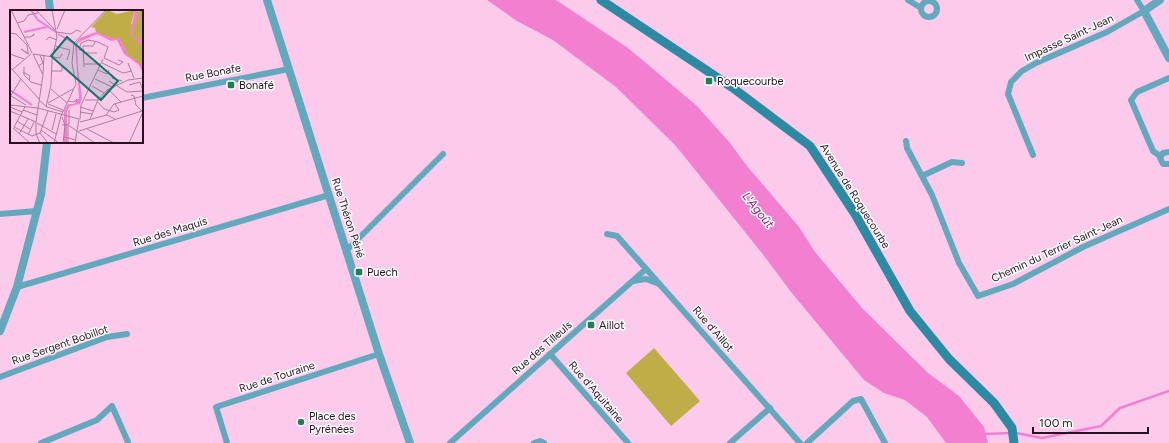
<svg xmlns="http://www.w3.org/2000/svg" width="1169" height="443" viewBox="0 0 1169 443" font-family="Figtree,sans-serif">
	<rect width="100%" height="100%" fill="#fccbeb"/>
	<!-- green -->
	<path fill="#bfae48" d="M 654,348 L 700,401 L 671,426 L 626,373 Z"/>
	<!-- water -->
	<path fill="#f27fd0" d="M 487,0 L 556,0 L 628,48 L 696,105 L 730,143 L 747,166 L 799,227 L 815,252 L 862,308 L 928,373 L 959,396 L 984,427 L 988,443 L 946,443 L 927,417 L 905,400 L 884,393 L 864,380 L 791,292 L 765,257 L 676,146 L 616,87 L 553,40 L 517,21 Z"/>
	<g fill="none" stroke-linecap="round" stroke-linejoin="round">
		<!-- stream -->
		<g stroke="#f27fd0" stroke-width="2.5">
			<path d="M 1016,433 L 1042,438 L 1101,426 L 1120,408 L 1169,391"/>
			<path d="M 984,434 L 1011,433"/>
		</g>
		<!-- minor -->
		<g stroke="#63a8bd" stroke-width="6">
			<path d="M 908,0 L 921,8"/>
			<circle cx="929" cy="9" r="8"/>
			<path d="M 142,98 L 289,69"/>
			<path d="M 906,141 L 907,148 L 932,195 L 959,263 L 978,296 L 1013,284 L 1083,247 L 1169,209"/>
			<path d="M 1169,152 L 1163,153 L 1160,158 L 1163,164 L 1169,164"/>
			<path d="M 1033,155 L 1008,94 L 1011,82 L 1022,71 L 1036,63 L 1107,32 L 1144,11 L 1137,0"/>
			<path d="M 1160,156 L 1153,151 L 1131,100 L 1137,92 L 1169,78"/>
			<path d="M 922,176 L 952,162 L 962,163"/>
			<path d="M 0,214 L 37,211"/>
			<path d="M 607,234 L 617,236 L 800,443"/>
			<path d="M 347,250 L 443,154"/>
			<path d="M 633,281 L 646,279 L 659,284"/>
			<path d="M 17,287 L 329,195"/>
			<path d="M 550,354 L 628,443"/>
			<path d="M 0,377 L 107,337 L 127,334"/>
			<path d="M 41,443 L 97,420 L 112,406 L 128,442"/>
			<path d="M 227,443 L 216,407 L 379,354"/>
			<path d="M 450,443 L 646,269"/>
			<path d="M 534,443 L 540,441 L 544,443"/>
			<path d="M 730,443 L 770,408"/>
			<path d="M 807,443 L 853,401 L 861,399 L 885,443"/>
		</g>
		<!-- tertiary -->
		<g stroke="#63a8bd" stroke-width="8">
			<path d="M 49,0 L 50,11"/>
			<path d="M 267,0 L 379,354 L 410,443"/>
			<path d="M 1160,0 L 1144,11 L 1169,58"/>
			<path d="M 0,331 L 17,287 L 41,195 L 47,142"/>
		</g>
		<!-- secondary -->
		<path stroke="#2d8aa3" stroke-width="9" d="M 601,0 L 733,88 L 810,146 L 855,214 L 910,311 L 949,359 L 994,403 L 1012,428 L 1014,443"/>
	</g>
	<!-- markers -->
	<g fill="#207e55" stroke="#fdfdfd" stroke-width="1.5">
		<rect x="705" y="77" width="8" height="8" rx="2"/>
		<rect x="227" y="81" width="8" height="8" rx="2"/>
		<rect x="355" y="268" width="8" height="8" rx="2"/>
		<rect x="587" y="321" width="8" height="8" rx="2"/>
		<circle cx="301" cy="422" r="4"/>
	</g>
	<g text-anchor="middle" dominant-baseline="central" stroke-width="3" stroke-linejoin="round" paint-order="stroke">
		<!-- street labels -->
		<g font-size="11" fill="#271221" stroke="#fdfdfd">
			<text transform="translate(1069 38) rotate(-25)">Impasse Saint-Jean</text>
			<text transform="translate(213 73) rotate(-11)">Rue Bonafe</text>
			<text transform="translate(855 196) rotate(58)">Avenue de Roquecourbe</text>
			<text transform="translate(348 218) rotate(72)">Rue Théron Périé</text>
			<text transform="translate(170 232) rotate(-17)">Rue des Maquis</text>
			<text transform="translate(1057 249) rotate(-25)">Chemin du Terrier Saint-Jean</text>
			<text transform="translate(713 329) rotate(49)">Rue d'Aillot</text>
			<text transform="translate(60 345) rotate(-19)">Rue Sergent Bobillot</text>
			<text transform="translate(542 348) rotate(-41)">Rue des Tilleuls</text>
			<text transform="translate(277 377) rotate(-18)">Rue de Touraine</text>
			<text transform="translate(596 392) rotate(49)">Rue d'Aquitaine</text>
		</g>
		<!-- poi labels -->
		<g font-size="11" fill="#271221" stroke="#fdfdfd" text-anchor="start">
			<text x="717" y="81">Roquecourbe</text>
			<text x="239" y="85">Bonafé</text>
			<text x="367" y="272">Puech</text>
			<text x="599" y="325">Aillot</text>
			<text x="309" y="416">Place des<tspan x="309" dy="13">Pyrénées</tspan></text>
		</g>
		<!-- water labels -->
		<g font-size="12" font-style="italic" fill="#7e1766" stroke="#fdfdfd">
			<text transform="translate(758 210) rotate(51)">L'Agoût</text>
		</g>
	</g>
	<!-- overview -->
	<g transform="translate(10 10)">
		<rect width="133" height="133" fill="#fccbeb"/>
		<path d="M 97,0 L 107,4 L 125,0 L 121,14 L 124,15 L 129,0 L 133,0 L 133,57 L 118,45 L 109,28 L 101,28 L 86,22 L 85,18 L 81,17 Z" fill="#bfae48"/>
		<path d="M 125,0 L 128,0 L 128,5 L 122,24 L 128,30 L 133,28 L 133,32 L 129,34 L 120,24 ZM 86,22 L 101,28 L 109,28 L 118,45 L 132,55 L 133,63 L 129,55 L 114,44 L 107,30 L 101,31 L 87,24 L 69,32 L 67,35 L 68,58 L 72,88 L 70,94 L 60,96 L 57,101 L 57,133 L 54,133 L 54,101 L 58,94 L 64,94 L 69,88 L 65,34 L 70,28 Z" fill="#f27fd0"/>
		<path fill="none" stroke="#f27fd0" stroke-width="2" d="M 21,0 L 28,10 L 46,22M 14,22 L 37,17M 48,24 L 64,33M 0,80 L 22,95"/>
		<path fill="none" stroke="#a7819a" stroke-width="1" d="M 1,0 L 22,43M 26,0 L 45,20M 7,13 L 14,11 L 18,5 L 28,3M 47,19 L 55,0M 46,22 L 61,24 L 67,20 L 71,22M 0,23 L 6,24 L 17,35 L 18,43M 14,27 L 20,27 L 24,25 L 24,24 L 22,26M 36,30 L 39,27 L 47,30M 45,36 L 60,40 L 57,50M 73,40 L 69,40 L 71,33 L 78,30 L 88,32 L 98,37 L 94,48 L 109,55 L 113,52 L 108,50M 73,43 L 87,43M 0,44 L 14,49M 18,44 L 11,39 L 19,44M 23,44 L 50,48 L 52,44M 23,44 L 33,65 L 26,112 L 26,124 L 30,133M 92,53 L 113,63 L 122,61M 118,53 L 124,68M 74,54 L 90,54M 28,56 L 33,53 L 30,45M 0,57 L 29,89M 14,57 L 14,65 L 21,72 L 31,75M 74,57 L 73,36 L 83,36 L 85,32M 2,60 L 21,44M 88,60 L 97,64 L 99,60M 41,61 L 52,61 L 52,55M 13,62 L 20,66 L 19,70M 33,64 L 34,45M 103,66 L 102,68 L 112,71M 85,69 L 102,77M 99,71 L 117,82 L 133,81M 119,75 L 130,72 L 133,81M 82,76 L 94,83M 41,79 L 57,93M 98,79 L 111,92M 121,85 L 124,86 L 126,95 L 132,101M 1,86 L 16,95M 0,87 L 11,69M 29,90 L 37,97 L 53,102M 75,90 L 88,90M 58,91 L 64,92 L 67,89 L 66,92M 88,92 L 94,99 L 104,102 L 109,100 L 105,94M 38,93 L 63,79M 38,94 L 53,100M 0,95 L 28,98M 0,97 L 12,102M 36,97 L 41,75 L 42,49 L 47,27 L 42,0M 70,97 L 83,101M 28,98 L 69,109 L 65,133M 13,100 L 27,105M 0,101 L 26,112M 70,102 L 82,104M 96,105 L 104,94 L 133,86M 51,106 L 66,74 L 62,53 L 64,33 L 96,0M 52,107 L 55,115 L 53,133M 70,109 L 71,95 L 93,49M 80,109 L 88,90 L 97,80 L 118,70 L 133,68M 7,111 L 20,119M 70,112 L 97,105 L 105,109M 27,113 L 46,124M 52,115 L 59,114 L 59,100M 4,117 L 22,126 L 30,123M 4,117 L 15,97M 3,118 L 20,133M 77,119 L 104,133M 31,120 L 49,133M 42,120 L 46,104M 69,121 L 132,101M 30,123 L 38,101M 30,123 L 38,133M 9,124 L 18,109M 18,125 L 24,112M 54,127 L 66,130M 44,133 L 51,106M 58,133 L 58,115 L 85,133M 119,133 L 132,104"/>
		<path fill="#0f766e" fill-opacity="0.15" stroke="#0f766e" stroke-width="2" d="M 57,27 L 108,71 L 91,90 L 41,46 Z"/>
		<rect width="133" height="133" fill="none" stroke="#271221" stroke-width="2"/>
	</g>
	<!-- scale -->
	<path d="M1033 427v6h115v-6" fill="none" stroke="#271221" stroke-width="2"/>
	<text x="1039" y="427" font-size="12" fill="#271221" stroke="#fdfdfd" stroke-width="3" paint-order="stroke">100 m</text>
</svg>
